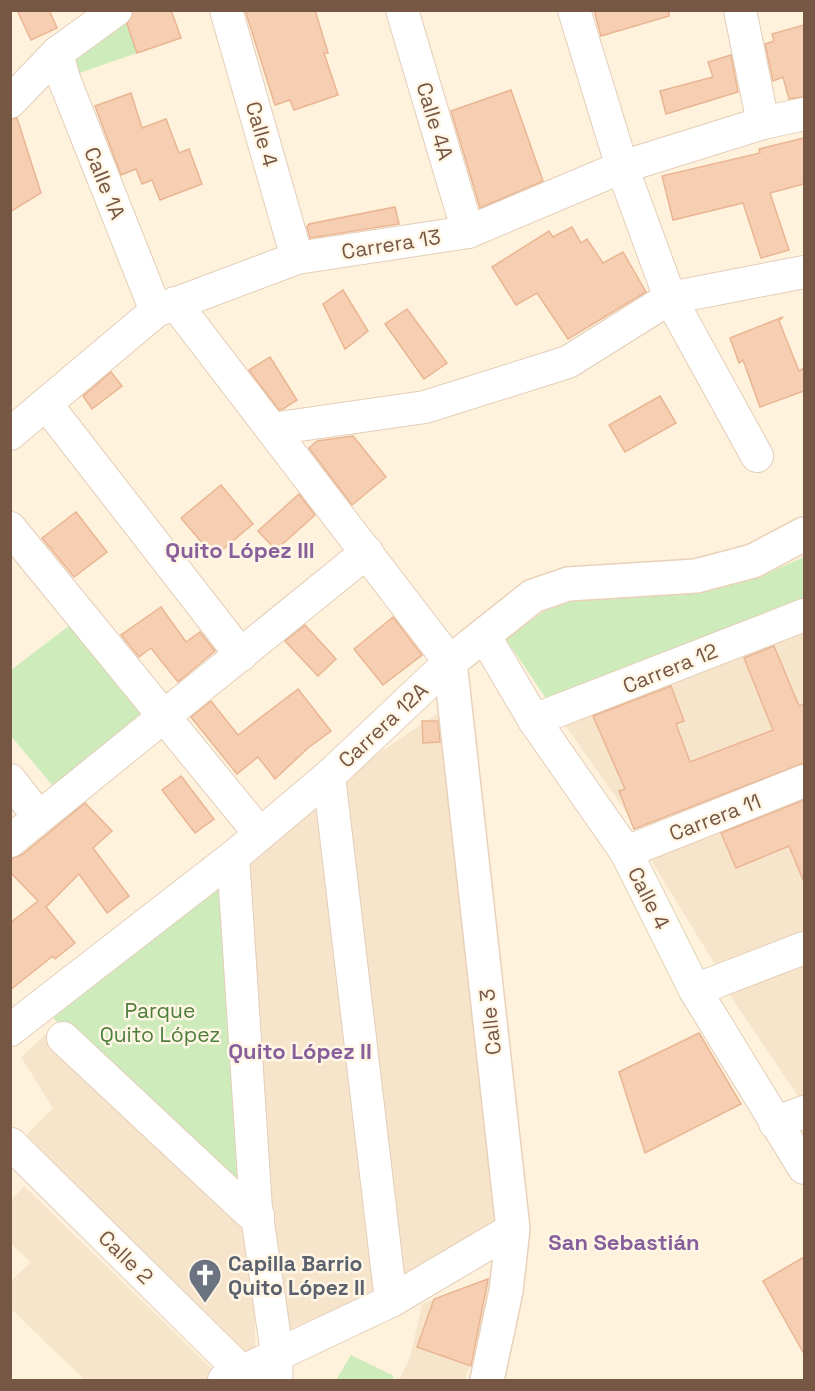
<svg xmlns="http://www.w3.org/2000/svg" width="815" height="1391" viewBox="0 0 815 1391" font-family="'Space Grotesk',sans-serif">
	<rect width="100%" height="100%" fill="#fef2dd"/>
	<!-- residential -->
	<g fill="#f6e4cb">
		<path d="M 804,630 L 804,764 L 636,826 L 565,725 Z"/>
		<path d="M 440,712 L 508,1228 L 392,1285 L 339,780 Z"/>
		<path d="M 804,799 L 804,935 L 716,966 L 649,857 Z"/>
		<path d="M 322,801 L 386,1288 L 283,1332 L 243,862 Z"/>
		<path d="M 804,962 L 804,1097 L 800,1099 L 727,991 Z"/>
		<path d="M 47,1033 L 252,1229 L 256,1369 L 19,1142 L 53,1108 L 21,1057 Z"/>
		<path d="M 24,1186 L 218,1375 L 206,1380 L 85,1380 L 11,1309 L 10,1282 L 31,1262 L 11,1244 L 11,1200 Z"/>
		<path d="M 495,1278 L 465,1380 L 399,1380 L 410,1358 L 422,1304 Z"/>
	</g>
	<!-- green -->
	<g fill="#ceecbb">
		<path d="M 122,11 L 137,53 L 65,78 L 60,54 Z"/>
		<path d="M 804,557 L 804,602 L 554,710 L 505,638 L 562,599 L 706,587 L 757,578 Z"/>
		<path d="M 74,622 L 151,714 L 57,791 L 11,736 L 11,670 Z"/>
		<path d="M 220,883 L 243,1194 L 53,1018 Z"/>
		<path d="M 351,1355 L 394,1376 L 392,1380 L 336,1380 Z"/>
	</g>
	<!-- building -->
	<g fill="#f6cfb3" stroke="#eab592" stroke-width="1.5">
		<path d="M 17,10 L 49,10 L 57,28 L 31,40 Z"/>
		<path d="M 134,10 L 171,10 L 181,38 L 137,53 L 127,24 Z"/>
		<path d="M 245,10 L 315,10 L 328,53 L 324,53 L 338,95 L 294,110 L 290,100 L 275,105 Z"/>
		<path d="M 594,10 L 669,10 L 669,16 L 601,36 Z"/>
		<path d="M 804,25 L 804,97 L 789,99 L 783,77 L 773,81 L 765,44 L 774,41 L 772,34 Z"/>
		<path d="M 731,55 L 738,92 L 666,114 L 660,91 L 713,77 L 708,62 Z"/>
		<path d="M 511,90 L 543,181 L 480,208 L 451,111 Z"/>
		<path d="M 131,93 L 142,128 L 166,119 L 179,153 L 189,149 L 202,184 L 160,200 L 152,180 L 142,184 L 136,169 L 121,175 L 95,106 Z"/>
		<path d="M 17,118 L 41,193 L 10,212 L 10,119 Z"/>
		<path d="M 804,138 L 804,184 L 770,193 L 789,250 L 761,258 L 743,203 L 673,220 L 662,176 L 760,153 L 759,149 Z"/>
		<path d="M 395,207 L 399,224 L 310,238 L 307,227 L 309,224 Z"/>
		<path d="M 572,227 L 581,243 L 587,239 L 603,263 L 623,252 L 646,292 L 568,339 L 537,293 L 516,305 L 492,267 L 549,231 L 553,237 Z"/>
		<path d="M 343,290 L 368,331 L 345,349 L 323,304 Z"/>
		<path d="M 407,309 L 447,363 L 424,379 L 385,324 Z"/>
		<path d="M 783,317 L 779,321 L 799,371 L 804,368 L 804,391 L 760,407 L 743,360 L 739,363 L 730,338 Z"/>
		<path d="M 270,357 L 297,400 L 283,409 L 279,410 L 249,370 Z"/>
		<path d="M 111,372 L 122,386 L 92,409 L 83,396 Z"/>
		<path d="M 660,396 L 676,423 L 625,452 L 609,425 Z"/>
		<path d="M 353,436 L 386,477 L 352,505 L 309,448 L 317,441 Z"/>
		<path d="M 221,485 L 253,524 L 214,557 L 181,518 Z"/>
		<path d="M 299,494 L 315,515 L 276,550 L 258,531 Z"/>
		<path d="M 76,512 L 107,552 L 74,577 L 42,538 Z"/>
		<path d="M 161,607 L 186,642 L 200,632 L 215,651 L 178,682 L 151,648 L 139,657 L 121,635 Z"/>
		<path d="M 393,617 L 422,655 L 383,685 L 354,649 Z"/>
		<path d="M 305,625 L 336,659 L 318,676 L 285,641 Z"/>
		<path d="M 774,646 L 799,706 L 804,704 L 804,763 L 634,829 L 619,791 L 625,789 L 593,716 L 671,686 L 684,721 L 676,724 L 690,762 L 747,740 L 773,730 L 744,658 Z"/>
		<path d="M 298,689 L 331,731 L 308,748 L 275,779 L 258,757 L 237,774 L 191,717 L 211,701 L 238,735 Z"/>
		<path d="M 422,721 L 438,721 L 440,742 L 423,743 Z"/>
		<path d="M 181,776 L 214,819 L 195,833 L 162,790 Z"/>
		<path d="M 804,800 L 804,882 L 789,846 L 736,868 L 721,833 Z"/>
		<path d="M 85,803 L 112,831 L 93,848 L 129,896 L 107,913 L 79,874 L 46,907 L 75,943 L 55,959 L 53,956 L 10,990 L 10,923 L 38,901 L 10,872 L 10,859 L 23,854 Z"/>
		<path d="M 699,1033 L 741,1104 L 645,1153 L 619,1072 Z"/>
		<path d="M 804,1257 L 804,1354 L 763,1281 Z"/>
		<path d="M 488,1279 L 471,1366 L 417,1347 L 434,1299 Z"/>
	</g>
	<g fill="none" stroke-linecap="round" stroke-linejoin="round">
		<!-- street casing -->
		<g stroke="#e3ceb9" stroke-width="34">
			<g id="street">
				<path d="M 226,10 L 297,258"/>
				<path d="M 402,10 L 468,232"/>
				<path d="M 574,10 L 622,167 L 670,298 L 757,456"/>
				<path d="M 740,10 L 763,123"/>
				<path d="M 57,53 L 64,79 L 156,311"/>
				<path d="M 10,102 L 57,53 L 116,10"/>
				<path d="M 46,404 L 241,655"/>
				<path d="M 272,429 L 425,407 L 568,362 L 670,298 L 804,272"/>
				<path d="M 10,434 L 156,311 L 297,258 L 468,232 L 622,167 L 763,123 L 804,114"/>
				<path d="M 10,528 L 260,834"/>
				<path d="M 484,635 L 534,720 L 626,852 L 695,990 L 804,1168"/>
				<path d="M 534,720 L 804,615"/>
				<path d="M 329,776 L 391,1301"/>
				<path d="M 10,780 L 39,817"/>
				<path d="M 10,841 L 367,552"/>
				<path d="M 626,852 L 804,781"/>
				<path d="M 233,857 L 256,1209 L 277,1353 L 276,1380"/>
				<path d="M 695,990 L 804,948"/>
				<path d="M 10,1030 L 233,857 L 329,776 L 450,662 L 175,303"/>
				<path d="M 63,1038 L 250,1213 L 258,1215"/>
				<path d="M 775,1123 L 804,1112"/>
				<path d="M 11,1144 L 241,1371"/>
				<path d="M 224,1380 L 391,1301 L 513,1229"/>
			</g>
		</g>
		<!-- secondary casing -->
		<g stroke="#ead1b9" stroke-width="36">
			<path id="secondary" d="M 487,1380 L 506,1291 L 513,1229 L 450,662 L 533,596 L 568,584 L 696,576 L 753,561 L 804,534"/>
		</g>
		<!-- street -->
		<use href="#street" stroke="#fff" stroke-width="32"/>
		<!-- secondary -->
		<use href="#secondary" stroke="#fff" stroke-width="33"/>
	</g>
	<!-- icons -->
	<defs>
		<g id="church-pin" transform="scale(1.725)"><path d="M0 17L-7.5 6A9.5 9.5 0 1 1 7.5 6Z" fill="#6b7280" stroke="#fff6e6"/><path d="M-1.2-6h2.4v3.5h3.3v2.4h-3.3V6h-2.4V-.1h-3.3v-2.4h3.3Z" fill="#fff"/></g>
	</defs>
	<g fill-rule="evenodd">
		<use href="#church-pin" x="205" y="1275"/>
	</g>
	<g text-anchor="middle" dominant-baseline="central" stroke-width="5" stroke-linejoin="round" paint-order="stroke">
		<!-- street labels -->
		<g font-size="21" fill="#765744" stroke="#fff6e6">
			<text transform="translate(435 121) rotate(73)">Calle 4A</text>
			<text transform="translate(262 134) rotate(74)">Calle 4</text>
			<text transform="translate(105 183) rotate(68)">Calle 1A</text>
			<text transform="translate(391 244) rotate(-9)">Carrera 13</text>
			<text transform="translate(670 668) rotate(-22)">Carrera 12</text>
			<text transform="translate(383 725) rotate(-43)">Carrera 12A</text>
			<text transform="translate(715 817) rotate(-21)">Carrera 11</text>
			<text transform="translate(649 898) rotate(63)">Calle 4</text>
			<text transform="translate(490 1022) rotate(-96)">Calle 3</text>
			<text transform="translate(126 1257) rotate(44)">Calle 2</text>
		</g>
		<!-- park labels -->
		<g font-size="21" fill="#4d7d3b" stroke="#fff6e6">
			<text x="160" y="1010">Parque<tspan x="160" dy="24">Quito López</tspan></text>
		</g>
		<!-- worship labels -->
		<g font-size="21" font-weight="bold" fill="#5b616d" stroke="#fff6e6" text-anchor="start">
			<text x="228" y="1263">Capilla Barrio<tspan x="228" dy="24">Quito López II</tspan></text>
		</g>
		<!-- neighbourhood labels -->
		<g font-size="22" font-weight="bold" fill="#875f9a" stroke="#fff6e6">
			<text x="240" y="550">Quito López III</text>
			<text x="300" y="1051">Quito López II</text>
			<text x="624" y="1242">San Sebastián</text>
		</g>
	</g>
	<!-- border -->
	<rect width="815" height="1391" fill="none" stroke="#765744" stroke-width="24"/>
</svg>
